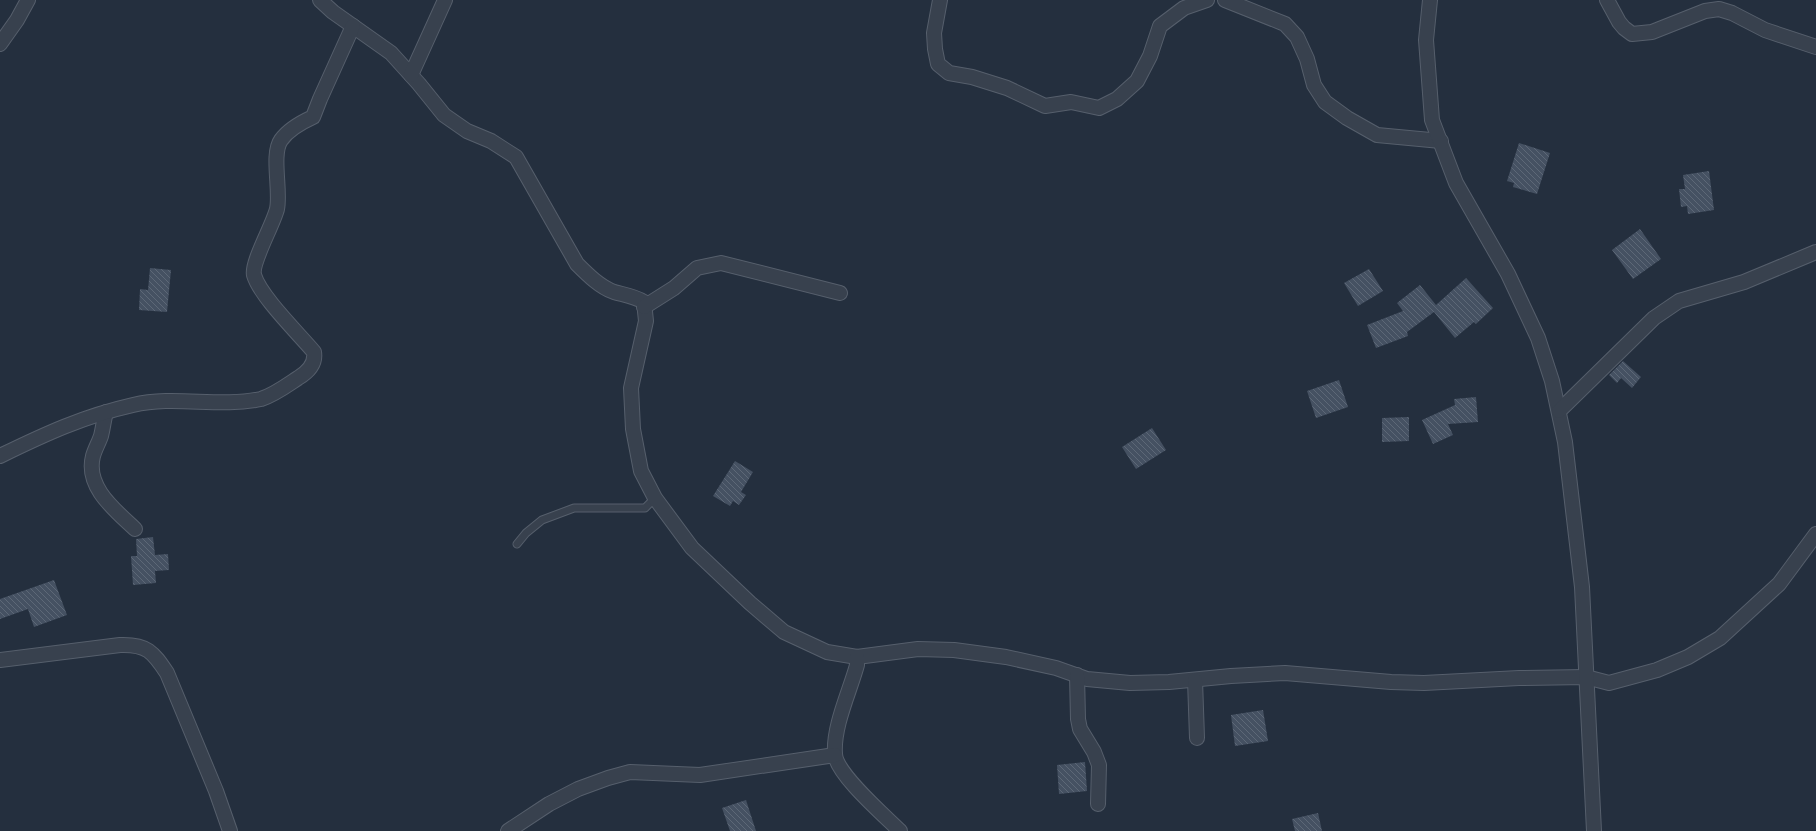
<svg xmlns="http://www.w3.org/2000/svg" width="1816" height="831" viewBox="0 0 1816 831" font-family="'PT Sans',sans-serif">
	<defs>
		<pattern id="building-back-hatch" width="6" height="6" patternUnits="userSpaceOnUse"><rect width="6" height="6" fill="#455162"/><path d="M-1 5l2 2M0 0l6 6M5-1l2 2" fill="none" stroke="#5d6877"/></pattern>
	</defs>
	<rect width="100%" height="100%" fill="#242f3e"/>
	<!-- building -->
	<g fill="url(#building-back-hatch)">
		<path d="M 1519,143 L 1550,153 L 1537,194 L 1513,187 L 1514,183 L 1507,181 Z"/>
		<path d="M 1709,171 L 1714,210 L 1688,214 L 1687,206 L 1681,207 L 1679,189 L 1685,189 L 1683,175 Z"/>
		<path d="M 1640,229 L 1661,259 L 1633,279 L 1612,250 Z"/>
		<path d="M 150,268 L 171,270 L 167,312 L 139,310 L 140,289 L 148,290 Z"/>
		<path d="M 1369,269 L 1383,291 L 1358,306 L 1344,283 Z"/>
		<path d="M 1466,278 L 1493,308 L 1476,324 L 1474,322 L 1455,338 L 1434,312 L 1407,332 L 1408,336 L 1376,348 L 1367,325 L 1403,311 L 1397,303 L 1420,285 L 1436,305 Z"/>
		<path d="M 1623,361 L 1641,377 L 1632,388 L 1621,378 L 1617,383 L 1609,375 Z"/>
		<path d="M 1339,380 L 1348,407 L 1316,418 L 1307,391 Z"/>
		<path d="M 1476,397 L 1478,422 L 1448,424 L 1453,435 L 1433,444 L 1422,420 L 1455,405 L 1454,399 Z"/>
		<path d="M 1409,417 L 1409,441 L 1382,442 L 1382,418 Z"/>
		<path d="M 1152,428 L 1166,450 L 1136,469 L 1122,447 Z"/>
		<path d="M 735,461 L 753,472 L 741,492 L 746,495 L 739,505 L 733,501 L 730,506 L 713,496 Z"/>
		<path d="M 153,537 L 155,555 L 168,554 L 169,570 L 155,571 L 156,583 L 133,585 L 131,556 L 137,556 L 136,539 Z"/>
		<path d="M 54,580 L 67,615 L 34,627 L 28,609 L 0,619 L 0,599 Z"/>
		<path d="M 1263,710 L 1268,741 L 1235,746 L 1231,715 Z"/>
		<path d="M 1085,762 L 1087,791 L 1059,794 L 1057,765 Z"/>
		<path d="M 746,800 L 756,831 L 730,831 L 722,808 Z"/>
		<path d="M 1318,813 L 1322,831 L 1295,831 L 1292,819 Z"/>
	</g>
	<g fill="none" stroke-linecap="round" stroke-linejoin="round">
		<!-- lane casing -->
		<g stroke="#565f6c" stroke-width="9">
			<path id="lane" d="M 517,544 L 526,533 L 542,520 L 574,508 L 645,508 L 655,498"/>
		</g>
		<!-- street casing -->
		<g stroke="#565f6c" stroke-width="16">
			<g id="street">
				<path d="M 320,0 L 333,12 L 391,53 L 419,84 L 444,115 L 467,131 L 491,141 L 516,157 L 577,264 C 588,275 600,287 614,292 C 625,295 634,296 644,302 L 646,321 L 631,388 L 633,429 L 641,471 L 655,498 L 692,548 L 750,603 L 784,632 L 827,652 L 857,657 L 918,649 L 954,650 L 1006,657 L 1056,668 L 1087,679 L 1130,683 L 1169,682 L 1231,676 L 1285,673 L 1391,682 L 1424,683 L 1519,678 L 1586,677 L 1609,683 L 1657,670 L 1688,657 L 1720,638 L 1779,584 L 1816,534"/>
				<path d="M 940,0 L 934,33 L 935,49 L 938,64 L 949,73 L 972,77 L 1007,88 L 1045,106 L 1071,102 L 1099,108 L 1117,99 L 1137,81 L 1150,56 L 1160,26 L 1184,8 L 1207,0"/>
				<path d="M 1225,0 L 1285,24 L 1297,37 L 1307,59 L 1314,85 L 1325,102 L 1347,118 L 1377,135 L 1441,141"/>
				<path d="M 1430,0 L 1426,40 L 1432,120 L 1456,183 L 1508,274 L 1538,338 L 1552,381 L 1565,442 L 1582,587 L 1594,831"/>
				<path d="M 1607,0 L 1619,22 L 1624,28 L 1632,34 L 1652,32 L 1705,11 L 1719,9 L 1732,13 L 1765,30 L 1816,47"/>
				<path d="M 0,44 L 17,20 L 28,0"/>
				<path d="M 411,75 L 445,0"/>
				<path d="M 644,307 L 674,288 L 697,268 L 721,263 L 840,293"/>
				<path d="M 1559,411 L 1654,318 L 1679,301 L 1744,282 L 1816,252"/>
				<path d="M 106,412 C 104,419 103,428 101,436 C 99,442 95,449 93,456 C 85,487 115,510 135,529"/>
				<path d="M 0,456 C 45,434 84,416 133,405 C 175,395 219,408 261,399 C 274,395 286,386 298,378 C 308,372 316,364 314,352 C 299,334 260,296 254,275 C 251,263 273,225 277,209 C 281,191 271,154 281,140 C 288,130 302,122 313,117 L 320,99 L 353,26"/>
				<path d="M 857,657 L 857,665 C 850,691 833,726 835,754 C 836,774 885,816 900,831"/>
				<path d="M 0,660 L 120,645 C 147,644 153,652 167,673 L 216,791 L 230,831"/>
				<path d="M 1077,675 L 1078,719 L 1080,729 L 1094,752 L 1099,765 L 1098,804"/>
				<path d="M 1195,680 L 1197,738"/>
				<path d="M 508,831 L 549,804 L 578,789 L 608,778 L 630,772 L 700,775 L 835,755"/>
			</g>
		</g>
		<!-- lane -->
		<use href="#lane" stroke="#38414e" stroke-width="7"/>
		<!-- street -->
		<use href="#street" stroke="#38414e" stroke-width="14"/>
	</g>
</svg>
